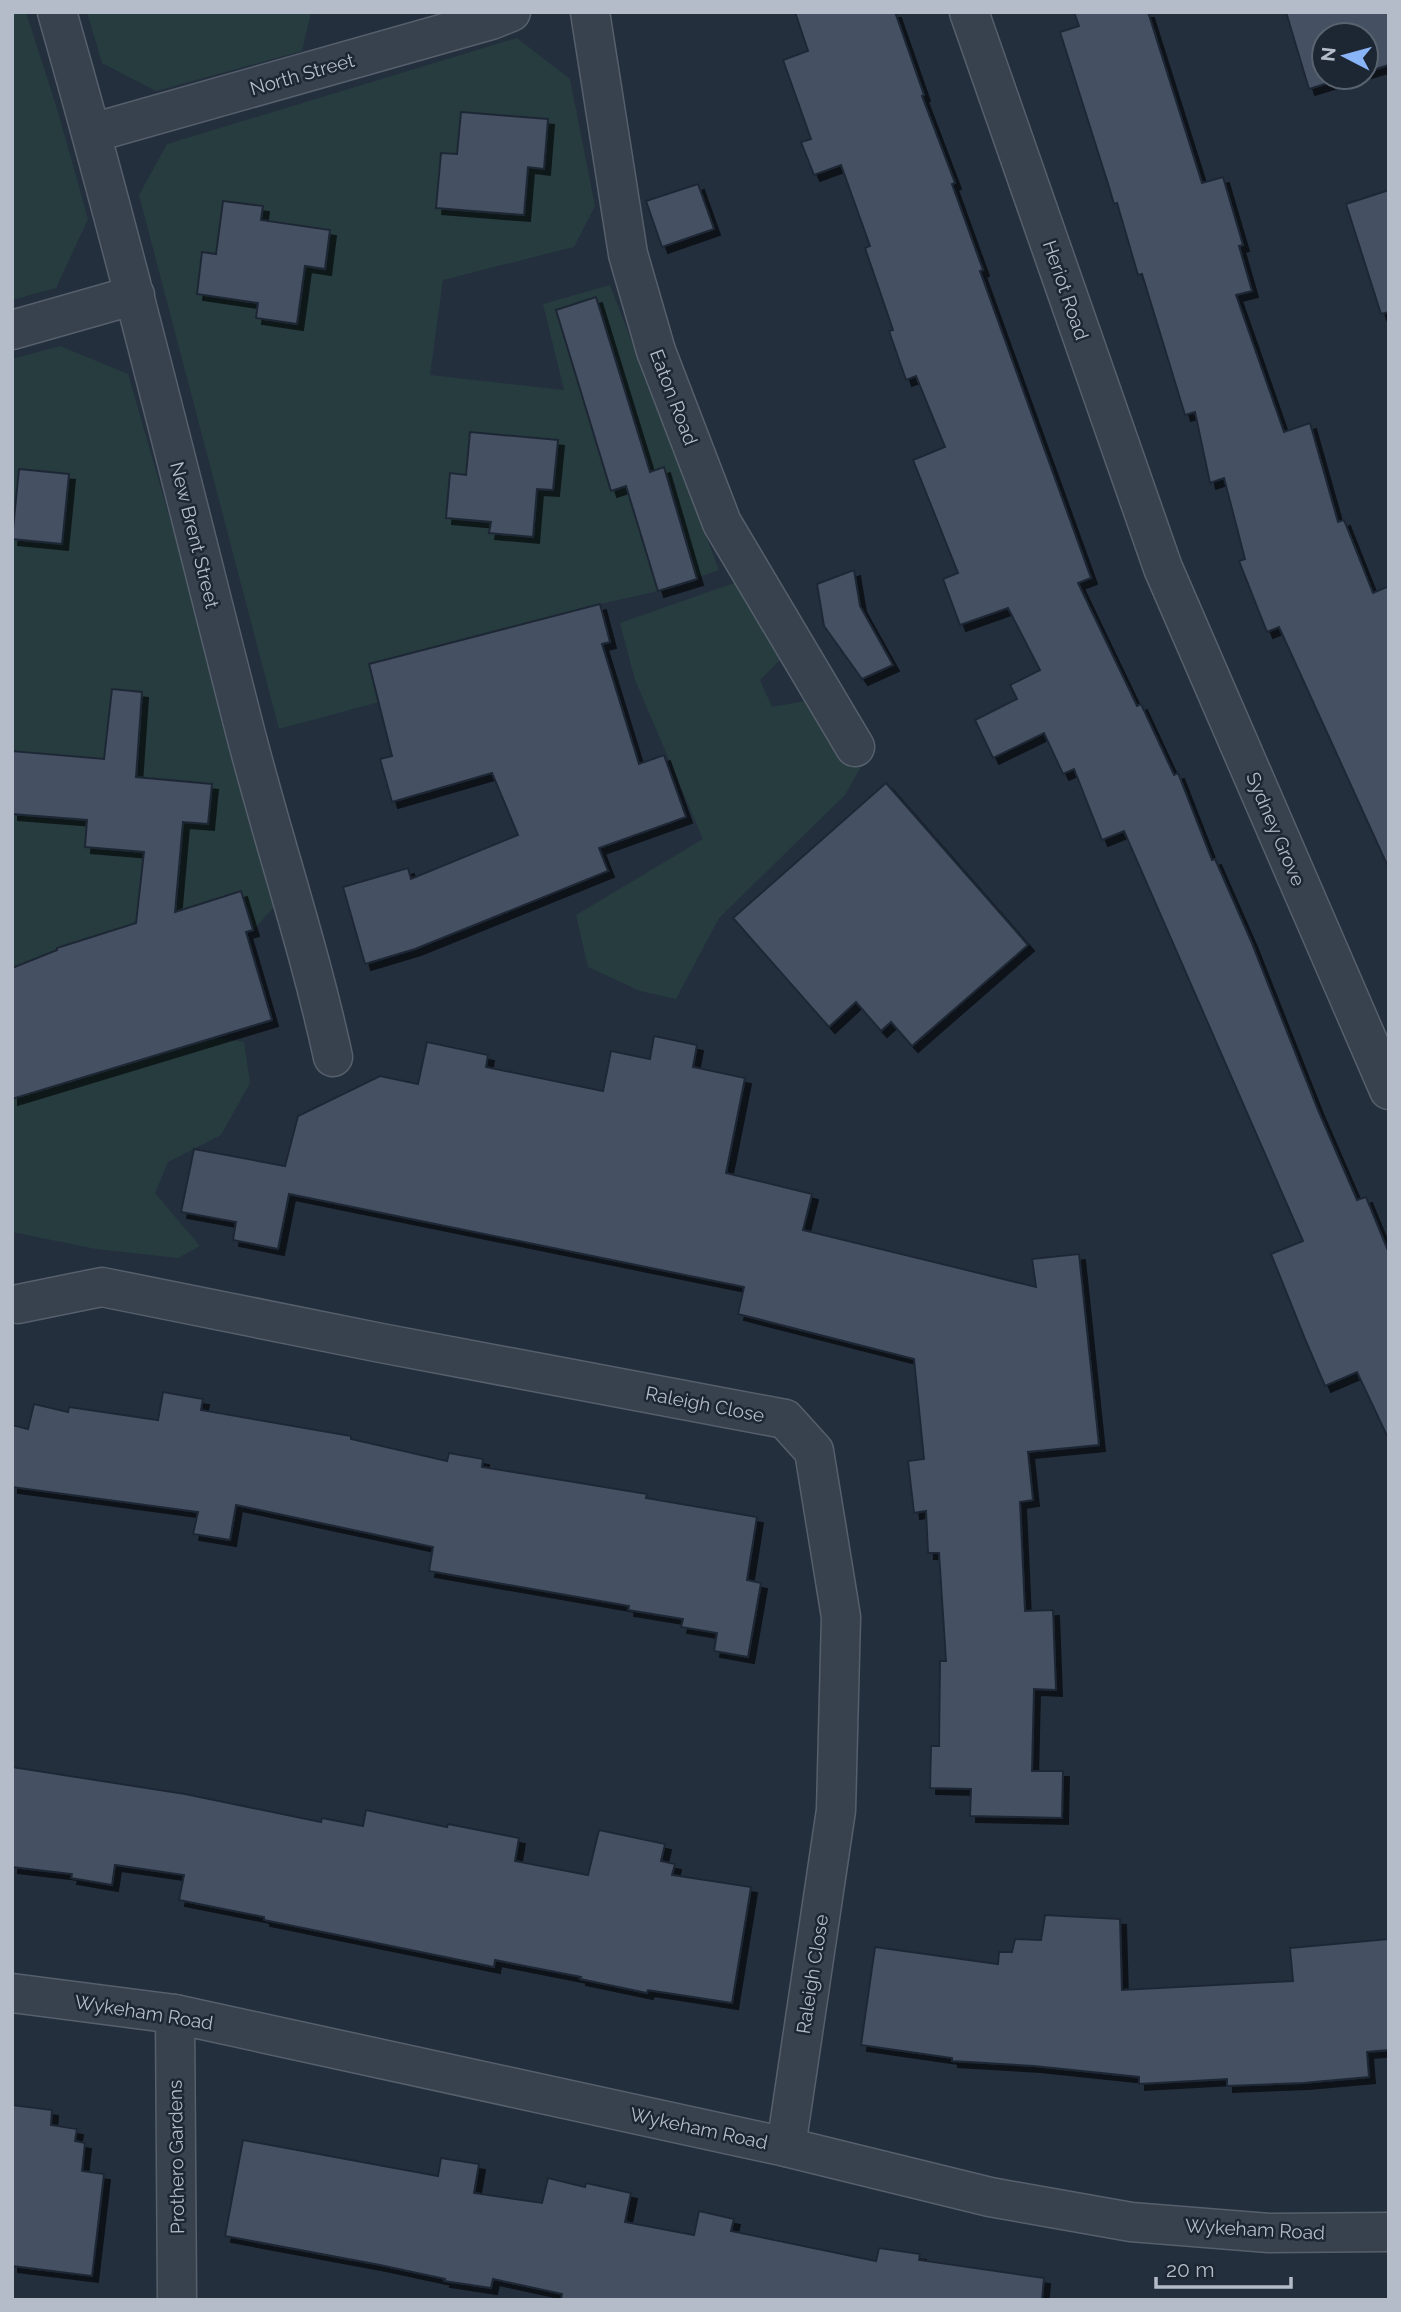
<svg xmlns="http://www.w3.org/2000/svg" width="1401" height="2312" viewBox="0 0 1401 2312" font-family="Raleway,sans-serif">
	<defs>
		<filter id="shadow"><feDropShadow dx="6" dy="6" stdDeviation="0" flood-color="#0009"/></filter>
	</defs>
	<rect width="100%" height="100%" fill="#242f3e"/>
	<!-- green -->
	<g fill="#263c3f">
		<path d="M 12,12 L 26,12 L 58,112 L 88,219 L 56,288 L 12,300 Z"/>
		<path d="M 87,12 L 311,12 L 302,51 L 156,91 L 102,63 Z"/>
		<path d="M 517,38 L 570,79 L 595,206 L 574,247 L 443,280 L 430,375 L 564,390 L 543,304 L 610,285 L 719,570 L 658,591 L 600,604 L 370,664 L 379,702 L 279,729 L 139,195 L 167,144 Z"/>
		<path d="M 60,346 L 128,374 L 188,582 L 274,907 L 253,930 L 69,986 L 187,1032 L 244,1042 L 250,1083 L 221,1135 L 168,1162 L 155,1193 L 200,1246 L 178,1258 L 96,1249 L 12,1232 L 12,359 Z"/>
		<path d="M 734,583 L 782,658 L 760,680 L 772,707 L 816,699 L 858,726 L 875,742 L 845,795 L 719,918 L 676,999 L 640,991 L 588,967 L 576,915 L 703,839 L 635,680 L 620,623 Z"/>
	</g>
	<!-- building -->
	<g fill="#455162" stroke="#1f2835" stroke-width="2" filter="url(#shadow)">
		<path d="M 795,12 L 895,12 L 924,95 L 922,96 L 955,183 L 952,184 L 983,270 L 980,271 L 1091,578 L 1078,583 L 1137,706 L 1141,704 L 1174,775 L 1178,773 L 1212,860 L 1215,859 L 1251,941 L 1318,1110 L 1357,1200 L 1366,1197 L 1389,1253 L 1389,1440 L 1357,1372 L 1325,1386 L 1305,1339 L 1271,1254 L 1303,1241 L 1124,831 L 1102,840 L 1074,769 L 1063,774 L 1044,733 L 993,758 L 975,720 L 1017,699 L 1010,685 L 1040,670 L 1008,608 L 960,625 L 943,579 L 958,573 L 913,460 L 945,447 L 916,376 L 906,380 L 889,331 L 893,330 L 865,248 L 870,246 L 841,165 L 814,175 L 801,142 L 811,139 L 783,60 L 808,51 Z"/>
		<path d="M 1074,12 L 1148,12 L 1202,183 L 1223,177 L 1243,245 L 1239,246 L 1252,291 L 1236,295 L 1284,432 L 1310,423 L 1338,522 L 1344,520 L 1373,593 L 1389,586 L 1389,869 L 1279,627 L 1267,632 L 1239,561 L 1245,559 L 1224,478 L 1210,483 L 1195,412 L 1185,415 L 1142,274 L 1138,275 L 1117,203 L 1114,204 L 1109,187 L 1060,32 L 1079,26 Z"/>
		<path d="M 1286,12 L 1389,12 L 1389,65 L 1366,72 L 1366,35 L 1324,35 L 1324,77 L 1348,77 L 1309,89 Z"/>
		<path d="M 461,112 L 548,119 L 544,169 L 528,167 L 524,215 L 436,208 L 441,153 L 457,154 Z"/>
		<path d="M 698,184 L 714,229 L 662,247 L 646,201 Z"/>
		<path d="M 1389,190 L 1389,312 L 1381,314 L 1346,204 Z"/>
		<path d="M 223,201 L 263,206 L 261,220 L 330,230 L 325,269 L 305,266 L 297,324 L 256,318 L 258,303 L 197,294 L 202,252 L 216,254 Z"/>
		<path d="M 596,297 L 650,472 L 664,467 L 697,579 L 658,591 L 626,486 L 611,491 L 556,310 Z"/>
		<path d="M 470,432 L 558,440 L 553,490 L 537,489 L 533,537 L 489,533 L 491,522 L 446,518 L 450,473 L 466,475 Z"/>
		<path d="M 19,469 L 69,474 L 62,544 L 12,539 Z"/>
		<path d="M 854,570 L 860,606 L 893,665 L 862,679 L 824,626 L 817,584 Z"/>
		<path d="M 600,604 L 610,642 L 602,644 L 639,764 L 664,755 L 686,817 L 599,848 L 608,871 L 415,949 L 365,964 L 343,887 L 408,868 L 411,879 L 518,835 L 492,773 L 392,802 L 380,759 L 392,756 L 369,664 Z"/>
		<path d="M 112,689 L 142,692 L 136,777 L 212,784 L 208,824 L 183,822 L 175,912 L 241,891 L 253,930 L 246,932 L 272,1020 L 12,1099 L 12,968 L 57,950 L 57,948 L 136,923 L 144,852 L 85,847 L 87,820 L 12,814 L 12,751 L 104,759 Z"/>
		<path d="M 886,783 L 1028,945 L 912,1046 L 891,1022 L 881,1031 L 856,1002 L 829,1027 L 733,918 Z"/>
		<path d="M 654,1036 L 697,1045 L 693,1067 L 745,1078 L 726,1173 L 812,1194 L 803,1230 L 1036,1287 L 1032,1259 L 1079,1254 L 1099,1445 L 1028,1452 L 1033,1500 L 1020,1502 L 1025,1611 L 1053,1610 L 1056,1690 L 1034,1689 L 1032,1771 L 1063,1771 L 1062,1818 L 970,1816 L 971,1789 L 930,1788 L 931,1746 L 939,1746 L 940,1661 L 946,1661 L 939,1553 L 928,1553 L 926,1511 L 914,1513 L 908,1461 L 924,1459 L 914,1359 L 738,1314 L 744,1287 L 289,1194 L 278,1249 L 233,1240 L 236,1222 L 181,1212 L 194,1149 L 285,1166 L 298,1116 L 380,1076 L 418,1084 L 427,1042 L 488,1055 L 486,1067 L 603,1091 L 611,1051 L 650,1059 Z"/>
		<path d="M 163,1392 L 203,1399 L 201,1410 L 351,1436 L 351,1439 L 447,1461 L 449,1453 L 483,1459 L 482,1467 L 647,1494 L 646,1498 L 757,1517 L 747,1580 L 761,1583 L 748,1657 L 714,1651 L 717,1633 L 681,1627 L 683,1619 L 628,1610 L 629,1606 L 429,1571 L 433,1547 L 236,1505 L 230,1540 L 193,1534 L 198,1512 L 12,1487 L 12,1425 L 28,1429 L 34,1404 L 68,1412 L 69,1407 L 158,1420 Z"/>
		<path d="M 12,1767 L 185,1794 L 321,1822 L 322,1818 L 363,1826 L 366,1810 L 447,1827 L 448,1824 L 519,1838 L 515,1861 L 588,1875 L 599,1830 L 665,1844 L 661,1861 L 675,1864 L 672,1875 L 751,1887 L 732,2003 L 648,1990 L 647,1993 L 580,1979 L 581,1977 L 495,1960 L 494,1967 L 264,1920 L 264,1917 L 179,1900 L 184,1875 L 115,1865 L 112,1885 L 71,1878 L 72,1874 L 12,1867 Z"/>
		<path d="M 1045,1915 L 1120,1919 L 1122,1990 L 1293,1981 L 1290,1948 L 1389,1939 L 1389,2050 L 1367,2052 L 1369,2077 L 1303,2083 L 1227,2086 L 1227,2079 L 1139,2084 L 1139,2077 L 1034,2066 L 952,2061 L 952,2058 L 861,2045 L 875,1947 L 998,1964 L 999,1952 L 1012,1952 L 1015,1939 L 1041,1940 Z"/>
		<path d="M 12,2105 L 52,2110 L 51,2125 L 77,2129 L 75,2141 L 85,2143 L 82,2171 L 104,2174 L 92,2276 L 12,2266 Z"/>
		<path d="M 243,2140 L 438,2176 L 441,2158 L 479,2164 L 474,2193 L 542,2203 L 548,2178 L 585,2187 L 586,2183 L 631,2193 L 625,2222 L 694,2235 L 699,2211 L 734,2219 L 731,2231 L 876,2261 L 879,2248 L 920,2254 L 919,2260 L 1044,2278 L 1042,2300 L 561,2300 L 562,2294 L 493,2279 L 491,2288 L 444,2281 L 445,2279 L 380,2265 L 225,2236 Z"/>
	</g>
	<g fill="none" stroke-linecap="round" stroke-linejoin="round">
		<!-- street casing -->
		<g stroke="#565f6c" stroke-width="41">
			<g id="street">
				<path d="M 57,12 C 125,249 183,488 244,727 C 272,837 309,946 333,1057"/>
				<path d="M 590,12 L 628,254 L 656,351 L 722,523 L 855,747"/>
				<path d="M 969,12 L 1163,568 L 1389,1090"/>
				<path d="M 92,133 L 491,20 L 511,12"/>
				<path d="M 12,330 L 135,295"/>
				<path d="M 18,1304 L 102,1287 L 381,1343 L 785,1419 L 814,1451 L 841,1617 L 836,1810 L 786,2147"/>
				<path d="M 12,1993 L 175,2014 L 786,2147 L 990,2197 L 1131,2222 L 1269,2233 L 1389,2232"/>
				<path d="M 175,2014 L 177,2300"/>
			</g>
		</g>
		<!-- street -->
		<use href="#street" stroke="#38414e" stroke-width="38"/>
	</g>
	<g text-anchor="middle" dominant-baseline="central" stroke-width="5" stroke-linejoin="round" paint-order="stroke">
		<!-- street labels -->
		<g font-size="19" fill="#b4bcc9" stroke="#1d2633">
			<text transform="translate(302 74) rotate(-16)">North Street</text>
			<text transform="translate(1066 290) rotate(71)">Heriot Road</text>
			<text transform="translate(674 397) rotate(69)">Eaton Road</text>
			<text transform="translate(195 535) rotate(76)">New Brent Street</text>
			<text transform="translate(1276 829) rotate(67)">Sydney Grove</text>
			<text transform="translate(705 1404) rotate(11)">Raleigh Close</text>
			<text transform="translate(812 1974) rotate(-81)">Raleigh Close</text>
			<text transform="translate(144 2012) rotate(9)">Wykeham Road</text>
			<text transform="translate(699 2128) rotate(12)">Wykeham Road</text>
			<text transform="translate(176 2157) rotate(-91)">Prothero Gardens</text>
			<text transform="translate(1255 2229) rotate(3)">Wykeham Road</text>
		</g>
	</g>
	<!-- border -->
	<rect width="1401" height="2312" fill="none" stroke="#b4bcc9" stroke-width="28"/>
	<!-- north arrow -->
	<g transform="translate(1345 56) rotate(276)"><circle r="33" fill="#1d2633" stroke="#59626f" stroke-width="2"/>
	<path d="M0-5L12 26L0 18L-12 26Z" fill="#8ab4f8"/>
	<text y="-10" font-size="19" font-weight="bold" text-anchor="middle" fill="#b4bcc9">N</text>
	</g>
	<!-- scale -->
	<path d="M1156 2277v10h135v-10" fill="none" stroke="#b4bcc9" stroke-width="3.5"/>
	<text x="1166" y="2277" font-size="21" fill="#b4bcc9" stroke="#1d2633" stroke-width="5" paint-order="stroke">20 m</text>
</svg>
